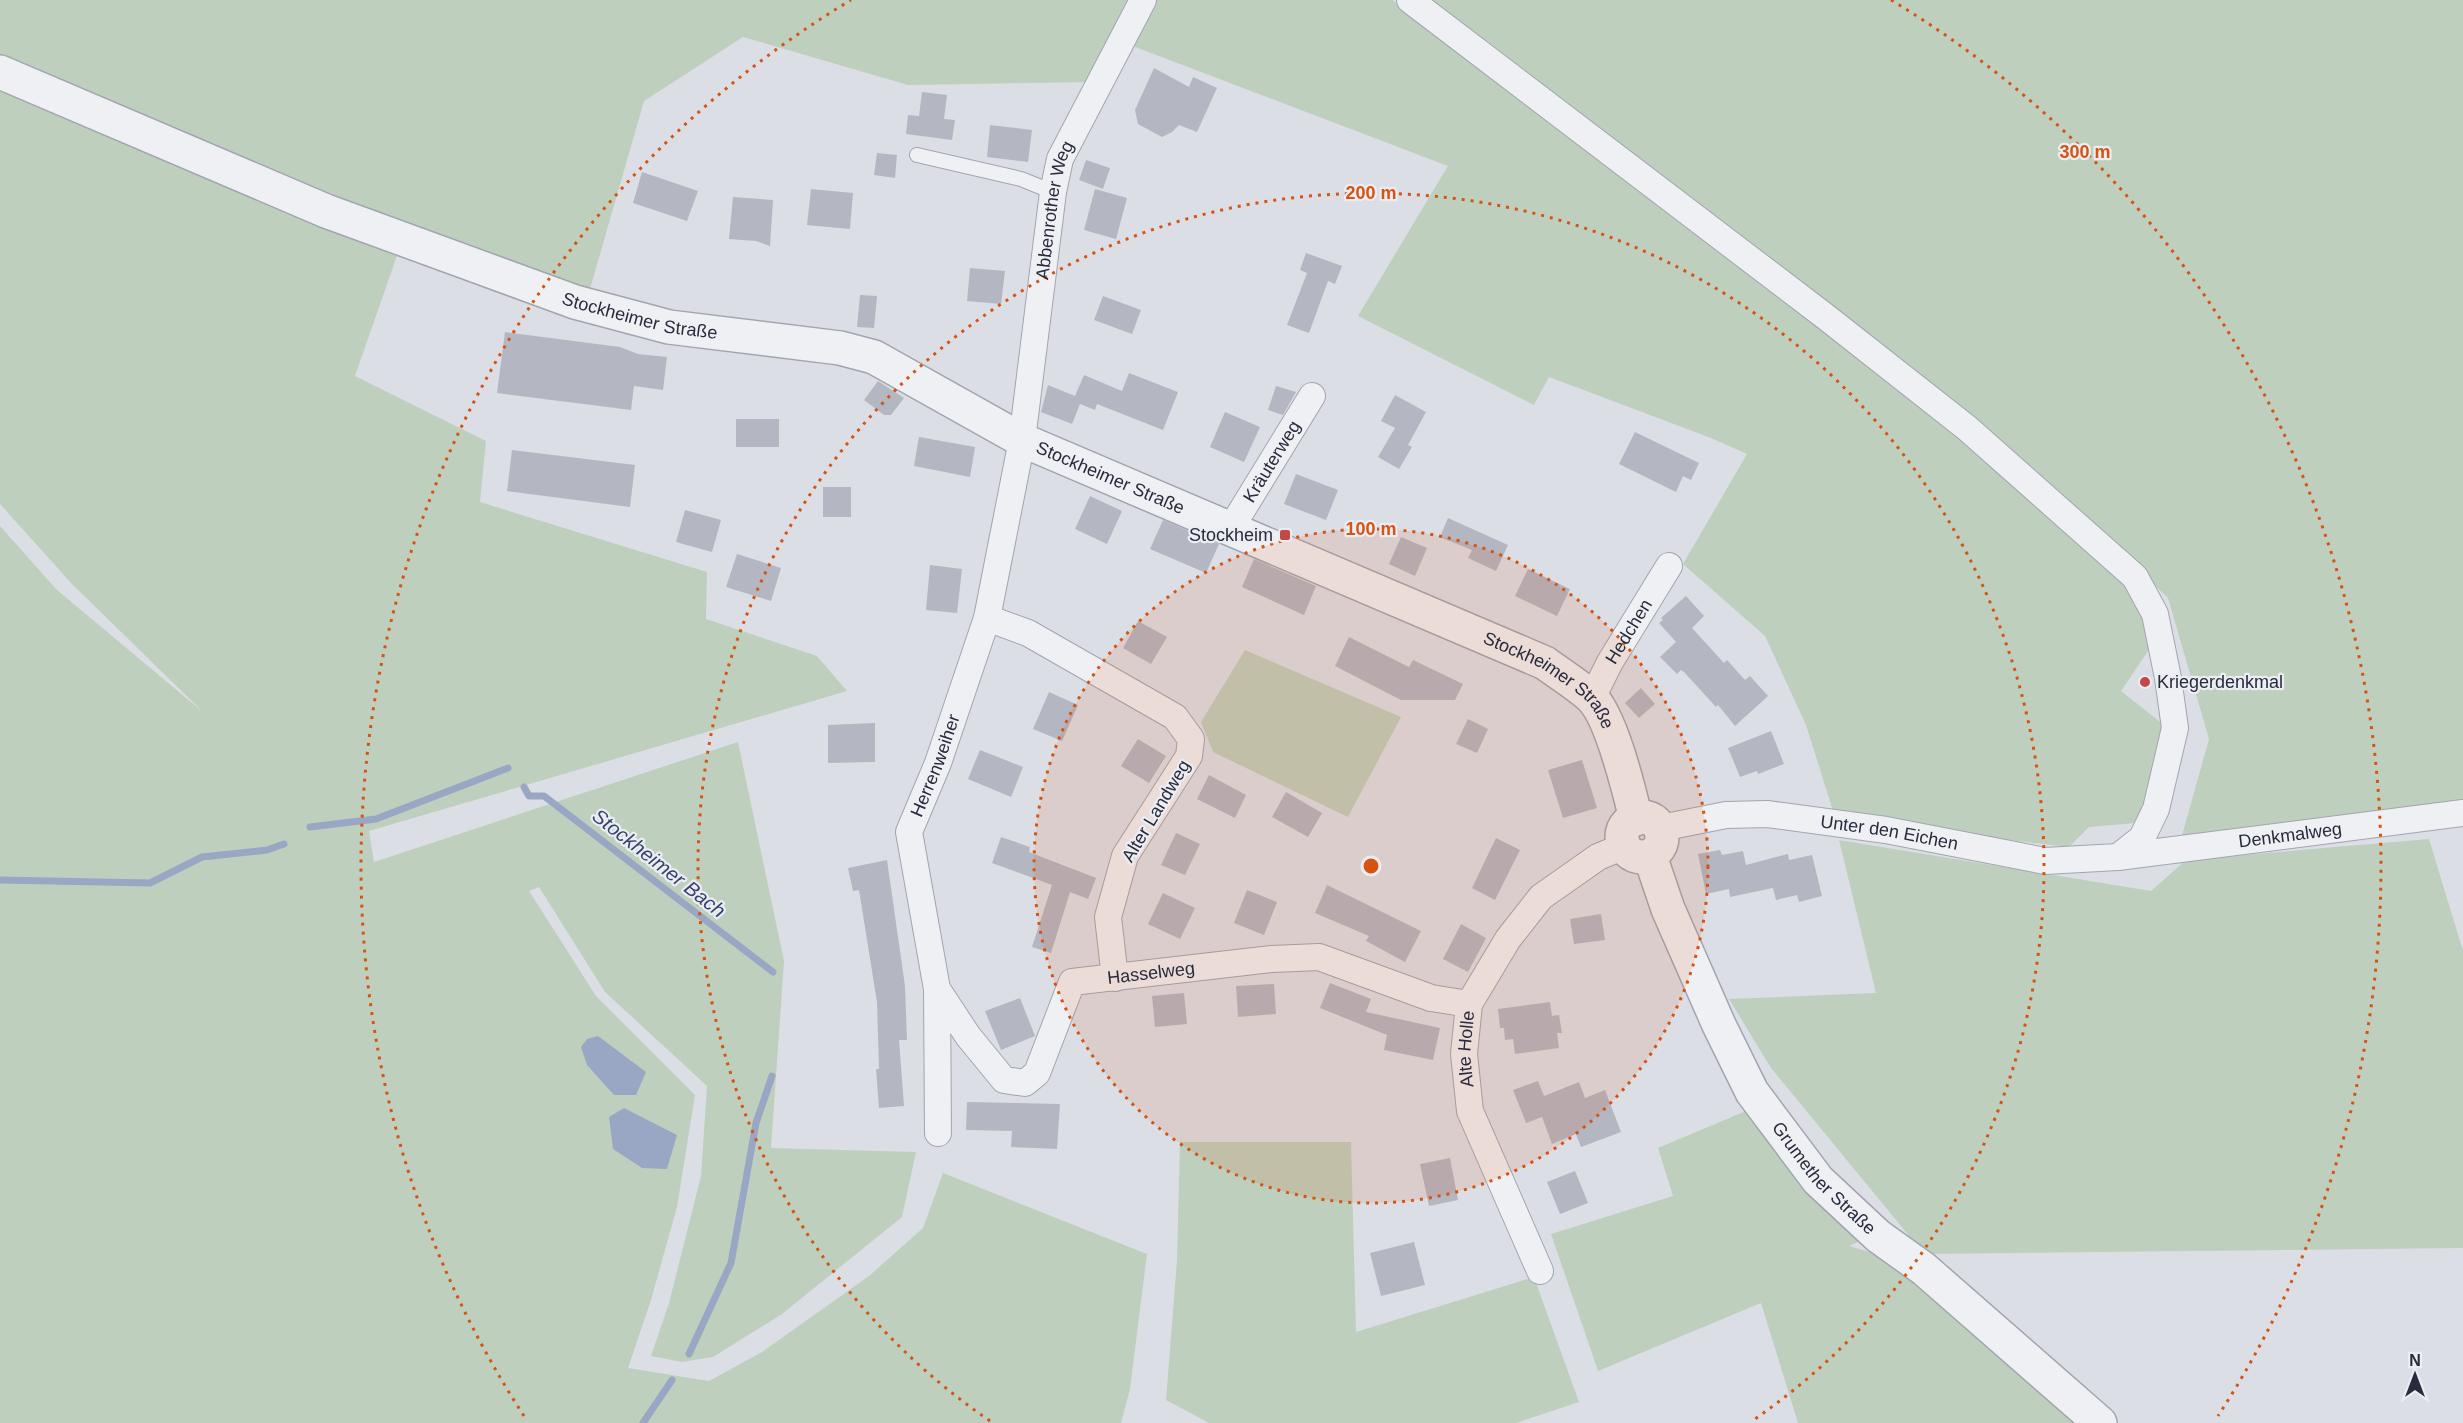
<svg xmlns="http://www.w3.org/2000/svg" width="2463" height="1423" viewBox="0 0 2463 1423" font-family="Helvetica,sans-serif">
	<rect width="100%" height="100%" fill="#dcdee5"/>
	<!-- green -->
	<g fill="#bfcfbe">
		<path d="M 0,0 L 1135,0 L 1091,82 L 908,85 L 743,37 L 644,101 L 588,296 L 0,62 Z"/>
		<path d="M 1153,0 L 1393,0 L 1404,10 L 1411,0 L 2463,0 L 2463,803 L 2181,839 L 2209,739 L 2168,598 L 2033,469 L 1486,40 L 1468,56 L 2000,468 L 2155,614 L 2150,648 L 2121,691 L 2183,740 L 2159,821 L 2089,827 L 2069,847 L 1967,835 L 1834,814 L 1806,725 L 1765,636 L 1683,564 L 1747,454 L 1711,438 L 1549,377 L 1534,405 L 1358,316 L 1448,166 L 1130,45 Z"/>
		<path d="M 0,87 L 400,247 L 355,376 L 486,441 L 480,502 L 707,572 L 706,619 L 817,656 L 847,691 L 369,831 L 374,862 L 738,742 L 784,961 L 771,1148 L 916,1152 L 902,1217 L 782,1314 L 713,1357 L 682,1362 L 651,1356 L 669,1303 L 701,1176 L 707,1086 L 605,992 L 539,887 L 529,891 L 596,996 L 695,1095 L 677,1207 L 651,1300 L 628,1368 L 709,1381 L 762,1352 L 869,1276 L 923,1228 L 943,1173 L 1147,1254 L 1130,1389 L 1121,1423 L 0,1423 L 0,526 L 57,590 L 203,712 L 72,584 L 0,504 Z"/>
		<path d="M 1245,650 L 1401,717 L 1348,817 L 1213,752 L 1201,722 Z"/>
		<path d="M 2429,839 L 2463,951 L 2463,1248 L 1924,1254 L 1771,1068 L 1729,999 L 1876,993 L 1839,840 L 2151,891 L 2186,860 Z"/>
		<path d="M 1753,1108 L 1866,1238 L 1849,1246 L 1893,1259 L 2078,1423 L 1798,1423 L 1761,1303 L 1598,1371 L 1551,1234 L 1673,1196 L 1658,1148 Z"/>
		<path d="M 1180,1142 L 1351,1142 L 1356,1332 L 1534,1277 L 1579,1402 L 1516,1423 L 1209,1423 L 1166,1400 L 1177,1260 Z"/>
	</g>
	<!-- water -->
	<g fill="#99a7c4">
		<path d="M 598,1036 L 646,1072 L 636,1095 L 614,1095 L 587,1065 L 581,1047 L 587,1039 Z"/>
		<path d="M 624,1108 L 677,1135 L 667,1169 L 642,1168 L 613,1149 L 609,1117 Z"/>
	</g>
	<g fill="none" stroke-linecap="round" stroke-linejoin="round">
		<!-- stream -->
		<g stroke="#99a7c4" stroke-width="7">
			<path d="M 524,787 L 529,796 L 544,796 L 773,972"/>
			<path d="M 310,827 L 376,819 L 508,768"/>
			<path d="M 0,880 L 150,883 L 202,857 L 267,850 L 284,844"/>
			<path d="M 689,1354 L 731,1263 L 756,1123 L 772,1076"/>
			<path d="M 643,1423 L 672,1380"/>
		</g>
	</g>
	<!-- building -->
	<g fill="#b4b7c2">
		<path d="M 1154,68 L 1189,87 L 1193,77 L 1217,88 L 1197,132 L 1179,125 L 1172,132 L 1162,137 L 1138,124 L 1135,110 Z"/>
		<path d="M 922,92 L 947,95 L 944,119 L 955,120 L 952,140 L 906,134 L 908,115 L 919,116 Z"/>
		<path d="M 990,125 L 1032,130 L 1028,162 L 987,157 Z"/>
		<path d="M 877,153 L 897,155 L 895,178 L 874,175 Z"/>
		<path d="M 1086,160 L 1110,168 L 1103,189 L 1079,180 Z"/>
		<path d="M 642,172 L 698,191 L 687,221 L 633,203 Z"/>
		<path d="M 811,189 L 853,193 L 850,229 L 807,225 Z"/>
		<path d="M 1095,189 L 1127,198 L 1116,239 L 1084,230 Z"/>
		<path d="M 733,197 L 773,200 L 770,246 L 756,241 L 729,239 Z"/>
		<path d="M 1306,253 L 1342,266 L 1335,284 L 1328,281 L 1309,333 L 1287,325 L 1307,273 L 1300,270 Z"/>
		<path d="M 970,268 L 1005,271 L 1001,304 L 967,301 Z"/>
		<path d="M 860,295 L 877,296 L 874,328 L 857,327 Z"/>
		<path d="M 1103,296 L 1141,310 L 1132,334 L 1094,320 Z"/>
		<path d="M 505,332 L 620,347 L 638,354 L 667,357 L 663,390 L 634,386 L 631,410 L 497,393 Z"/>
		<path d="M 1129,373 L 1178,392 L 1163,430 L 1097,404 L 1095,410 L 1080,404 L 1072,424 L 1041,412 L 1048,385 L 1075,396 L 1084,375 L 1122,391 Z"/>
		<path d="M 878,381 L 904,398 L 891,415 L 884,415 L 864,400 Z"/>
		<path d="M 1276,386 L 1296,392 L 1283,415 L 1268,410 Z"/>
		<path d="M 1395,395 L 1426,412 L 1408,445 L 1412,447 L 1399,469 L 1378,457 L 1395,428 L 1381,421 Z"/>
		<path d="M 1225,412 L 1260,427 L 1244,462 L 1210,447 Z"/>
		<rect x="736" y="419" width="43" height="28"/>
		<path d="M 1635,432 L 1699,463 L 1691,480 L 1683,476 L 1676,492 L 1619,464 Z"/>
		<path d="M 919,437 L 975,447 L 970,477 L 914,466 Z"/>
		<path d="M 512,450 L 635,465 L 630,507 L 507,491 Z"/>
		<path d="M 1296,474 L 1338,490 L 1326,520 L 1284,504 Z"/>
		<rect x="823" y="487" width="28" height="30"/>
		<path d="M 1090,496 L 1122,511 L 1107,544 L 1075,529 Z"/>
		<path d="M 685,510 L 721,520 L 712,552 L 676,542 Z"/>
		<path d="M 1448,518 L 1508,545 L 1496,571 L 1468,558 L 1472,550 L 1440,537 Z"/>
		<path d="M 1163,520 L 1219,544 L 1206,573 L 1150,549 Z"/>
		<path d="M 1401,537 L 1427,548 L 1415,576 L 1389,564 Z"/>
		<path d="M 737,554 L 781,568 L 771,601 L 726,587 Z"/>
		<path d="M 1254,559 L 1316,586 L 1304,615 L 1242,587 Z"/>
		<path d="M 930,565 L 962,569 L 957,613 L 926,610 Z"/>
		<path d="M 1528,569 L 1570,589 L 1557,616 L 1515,596 Z"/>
		<path d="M 1686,596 L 1704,616 L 1692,628 L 1724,663 L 1727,660 L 1745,680 L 1750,676 L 1768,696 L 1735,726 L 1718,705 L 1716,707 L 1684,672 L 1681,670 L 1677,674 L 1660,657 L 1676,642 L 1659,623 L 1663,620 L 1661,618 Z"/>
		<path d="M 1138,621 L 1167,637 L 1151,664 L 1123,648 Z"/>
		<path d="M 1349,637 L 1409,667 L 1413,660 L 1463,684 L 1455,700 L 1401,700 L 1335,666 Z"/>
		<path d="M 1641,688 L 1655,704 L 1639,718 L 1625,703 Z"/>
		<path d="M 1049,692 L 1078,705 L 1062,741 L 1033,729 Z"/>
		<path d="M 1468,719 L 1488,729 L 1477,753 L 1456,744 Z"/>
		<path d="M 875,723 L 875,762 L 828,763 L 828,725 Z"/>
		<path d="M 1771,731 L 1784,764 L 1758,774 L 1757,771 L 1740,777 L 1728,748 Z"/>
		<path d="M 1138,739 L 1166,756 L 1149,783 L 1121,766 Z"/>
		<path d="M 980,750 L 1023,767 L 1011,797 L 968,779 Z"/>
		<path d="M 1582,760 L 1597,808 L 1563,818 L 1548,770 Z"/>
		<path d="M 1209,775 L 1246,795 L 1235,818 L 1197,799 Z"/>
		<path d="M 1286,792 L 1322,813 L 1308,837 L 1272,817 Z"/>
		<path d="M 1176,833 L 1200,844 L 1185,875 L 1161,865 Z"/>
		<path d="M 1001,837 L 1030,847 L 1029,852 L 1096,878 L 1088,899 L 1070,892 L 1051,953 L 1032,947 L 1052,885 L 992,863 Z"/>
		<path d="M 1496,838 L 1520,850 L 1495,900 L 1472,888 Z"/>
		<path d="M 1720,850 L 1722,855 L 1743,851 L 1746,865 L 1788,854 L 1789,860 L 1812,855 L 1822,896 L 1799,902 L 1797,895 L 1776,900 L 1773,888 L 1730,897 L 1729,889 L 1706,894 L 1698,854 Z"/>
		<path d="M 887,860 L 905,986 L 907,1040 L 899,1040 L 904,1106 L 879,1108 L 876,1069 L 879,1069 L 877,1002 L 859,890 L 853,891 L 848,868 Z"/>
		<path d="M 1327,885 L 1421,931 L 1405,962 L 1366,941 L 1369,936 L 1315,913 Z"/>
		<path d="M 1247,890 L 1277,902 L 1264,935 L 1234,923 Z"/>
		<path d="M 1163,893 L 1195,908 L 1180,939 L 1148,924 Z"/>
		<path d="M 1601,914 L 1605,940 L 1574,944 L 1570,919 Z"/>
		<path d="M 1461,924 L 1486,938 L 1468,972 L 1443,959 Z"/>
		<path d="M 1330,983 L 1371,999 L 1366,1012 L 1440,1028 L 1433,1060 L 1384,1050 L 1387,1035 L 1320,1008 Z"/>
		<path d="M 1274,984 L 1276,1014 L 1238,1017 L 1236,986 Z"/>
		<path d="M 1184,993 L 1187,1024 L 1155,1027 L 1152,996 Z"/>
		<path d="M 1020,998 L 1035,1036 L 1001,1050 L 985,1011 Z"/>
		<path d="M 1550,1002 L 1552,1016 L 1559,1015 L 1562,1033 L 1557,1033 L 1559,1048 L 1515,1054 L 1513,1039 L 1505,1040 L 1504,1028 L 1500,1028 L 1498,1009 Z"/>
		<path d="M 1538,1081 L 1544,1096 L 1579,1082 L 1585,1098 L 1605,1090 L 1621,1132 L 1581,1147 L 1576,1134 L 1552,1144 L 1542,1117 L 1526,1123 L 1513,1090 Z"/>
		<path d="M 967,1102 L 1060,1104 L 1057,1149 L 1011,1147 L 1012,1131 L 966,1130 Z"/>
		<path d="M 1450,1158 L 1458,1200 L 1429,1206 L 1420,1164 Z"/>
		<path d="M 1575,1171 L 1588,1203 L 1560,1214 L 1547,1182 Z"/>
		<path d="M 1414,1242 L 1425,1285 L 1381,1296 L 1370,1253 Z"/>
	</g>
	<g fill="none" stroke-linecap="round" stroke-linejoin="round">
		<!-- service casing -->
		<g stroke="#a2a5af" stroke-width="16">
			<path id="service" d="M 917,155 L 1021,179 L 1053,192"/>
		</g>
		<!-- minor casing -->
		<g stroke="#a2a5af" stroke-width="28">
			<g id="minor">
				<path d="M 1410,0 L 1826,317 L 1967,428 L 2135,577 L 2155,614 L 2168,678 L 2175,728 L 2156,809 L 2142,838 L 2118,857"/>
				<path id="s1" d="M 1231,528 L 1312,396"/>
				<path d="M 987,618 L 1028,633 L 1175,717 L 1191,739 L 1189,756 L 1125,856 L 1108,917 L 1115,978"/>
				<path id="s2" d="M 1592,698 L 1610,662 L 1669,566"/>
				<path id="s3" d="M 1661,828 L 1726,815 L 1767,814 L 1886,830 L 2045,861 L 2118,857 L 2463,813"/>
				<path id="s4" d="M 937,989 L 968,1036 L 1004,1080 L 1025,1083 L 1037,1073 L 1072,982 L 1272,959 L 1319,957 L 1431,998 L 1469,1004"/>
				<path id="s5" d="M 938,1133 L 937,989 L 909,832 L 938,763 L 987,618 L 1022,440 L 1053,192 L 1060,159 L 1143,0"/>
				<path id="s6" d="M 1540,1271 L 1470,1111 L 1464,1054 L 1469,1004 L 1508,939 L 1541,897 L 1598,857 L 1624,846"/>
			</g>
		</g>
		<!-- tertiary casing -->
		<g stroke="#a2a5af" stroke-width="36">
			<g id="tertiary">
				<path id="s7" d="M 0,72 L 326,211 L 575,302 L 669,327 L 840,348 L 874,357 L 1022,440 L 1545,663 C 1560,674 1576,684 1590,696 C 1611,715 1629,790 1636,819"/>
				<circle cx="1642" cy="837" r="20"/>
				<path id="s8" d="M 1650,856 L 1668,909 L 1719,1025 L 1752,1092 L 1818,1180 L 1878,1236 L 1924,1269 L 2100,1423"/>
			</g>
		</g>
		<!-- service -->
		<use href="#service" stroke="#eef0f4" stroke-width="14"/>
		<!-- minor -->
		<use href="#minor" stroke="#eef0f4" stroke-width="26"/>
		<!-- tertiary -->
		<use href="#tertiary" stroke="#eef0f4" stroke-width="33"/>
	</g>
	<!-- distance rings -->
	<circle cx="1371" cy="866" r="337" fill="#d55411" fill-opacity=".12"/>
	<g fill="none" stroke="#d55411" stroke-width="3" stroke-dasharray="3 6">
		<circle cx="1371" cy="866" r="337"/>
		<path d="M990 1421A673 673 0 1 1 1752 1421"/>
		<path d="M524 1416A1010 1010 0 0 1 851 0M1891 0A1010 1010 0 0 1 2218 1416"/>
	</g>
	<!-- markers -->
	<g fill="#c54747" stroke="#ebedf3" stroke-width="2">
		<rect x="1279" y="529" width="12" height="12" rx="3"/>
		<circle cx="2145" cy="682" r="6"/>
	</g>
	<g text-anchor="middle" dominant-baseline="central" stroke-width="4.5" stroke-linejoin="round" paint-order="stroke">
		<!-- street labels -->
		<g font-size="18" fill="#272b3b" stroke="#ebedf3">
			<text stroke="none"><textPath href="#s5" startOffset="945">Abbenrother Weg</textPath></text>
			<text stroke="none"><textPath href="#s7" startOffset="686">Stockheimer Straße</textPath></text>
			<text stroke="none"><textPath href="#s1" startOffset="78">Kräuterweg</textPath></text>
			<text stroke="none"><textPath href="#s7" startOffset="1190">Stockheimer Straße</textPath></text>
			<text stroke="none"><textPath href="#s2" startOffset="76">Hedchen</textPath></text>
			<text stroke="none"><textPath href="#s7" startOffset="1676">Stockheimer Straße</textPath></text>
			<text stroke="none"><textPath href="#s5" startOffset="375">Herrenweiher</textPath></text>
			<text transform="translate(1156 811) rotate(-59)">Alter Landweg</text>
			<text stroke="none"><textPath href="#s3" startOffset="231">Unter den Eichen</textPath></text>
			<text stroke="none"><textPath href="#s3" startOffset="636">Denkmalweg</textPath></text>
			<text stroke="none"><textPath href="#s4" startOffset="327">Hasselweg</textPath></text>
			<text stroke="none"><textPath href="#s6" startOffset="237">Alte Holle</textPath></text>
			<text stroke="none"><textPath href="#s8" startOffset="370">Grumether Straße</textPath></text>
		</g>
		<!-- poi labels -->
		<g font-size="18" fill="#272b3b" stroke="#ebedf3" text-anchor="end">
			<text x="1273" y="535">Stockheim</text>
			<text x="2157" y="682" text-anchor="start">Kriegerdenkmal</text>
		</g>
		<!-- water labels -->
		<g font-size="20" font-style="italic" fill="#34446c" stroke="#ebedf3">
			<text transform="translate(659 863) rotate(38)">Stockheimer Bach</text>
		</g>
	</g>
	<circle cx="1371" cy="866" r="9" fill="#d55411" stroke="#ebedf3" stroke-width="3"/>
	<g font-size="18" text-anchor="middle" font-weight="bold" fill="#d55411" stroke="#ebedf3" stroke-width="4.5" stroke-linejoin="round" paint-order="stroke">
		<text x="2085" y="158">300 m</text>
		<text x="1371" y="199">200 m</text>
		<text x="1371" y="535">100 m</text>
	</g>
	<!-- north arrow -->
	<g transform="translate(2415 1375)" stroke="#ebedf3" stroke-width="4.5" paint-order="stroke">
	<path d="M0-4.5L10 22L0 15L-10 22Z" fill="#272b3b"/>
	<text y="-9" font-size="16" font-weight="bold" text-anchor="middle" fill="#272b3b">N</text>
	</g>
</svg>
